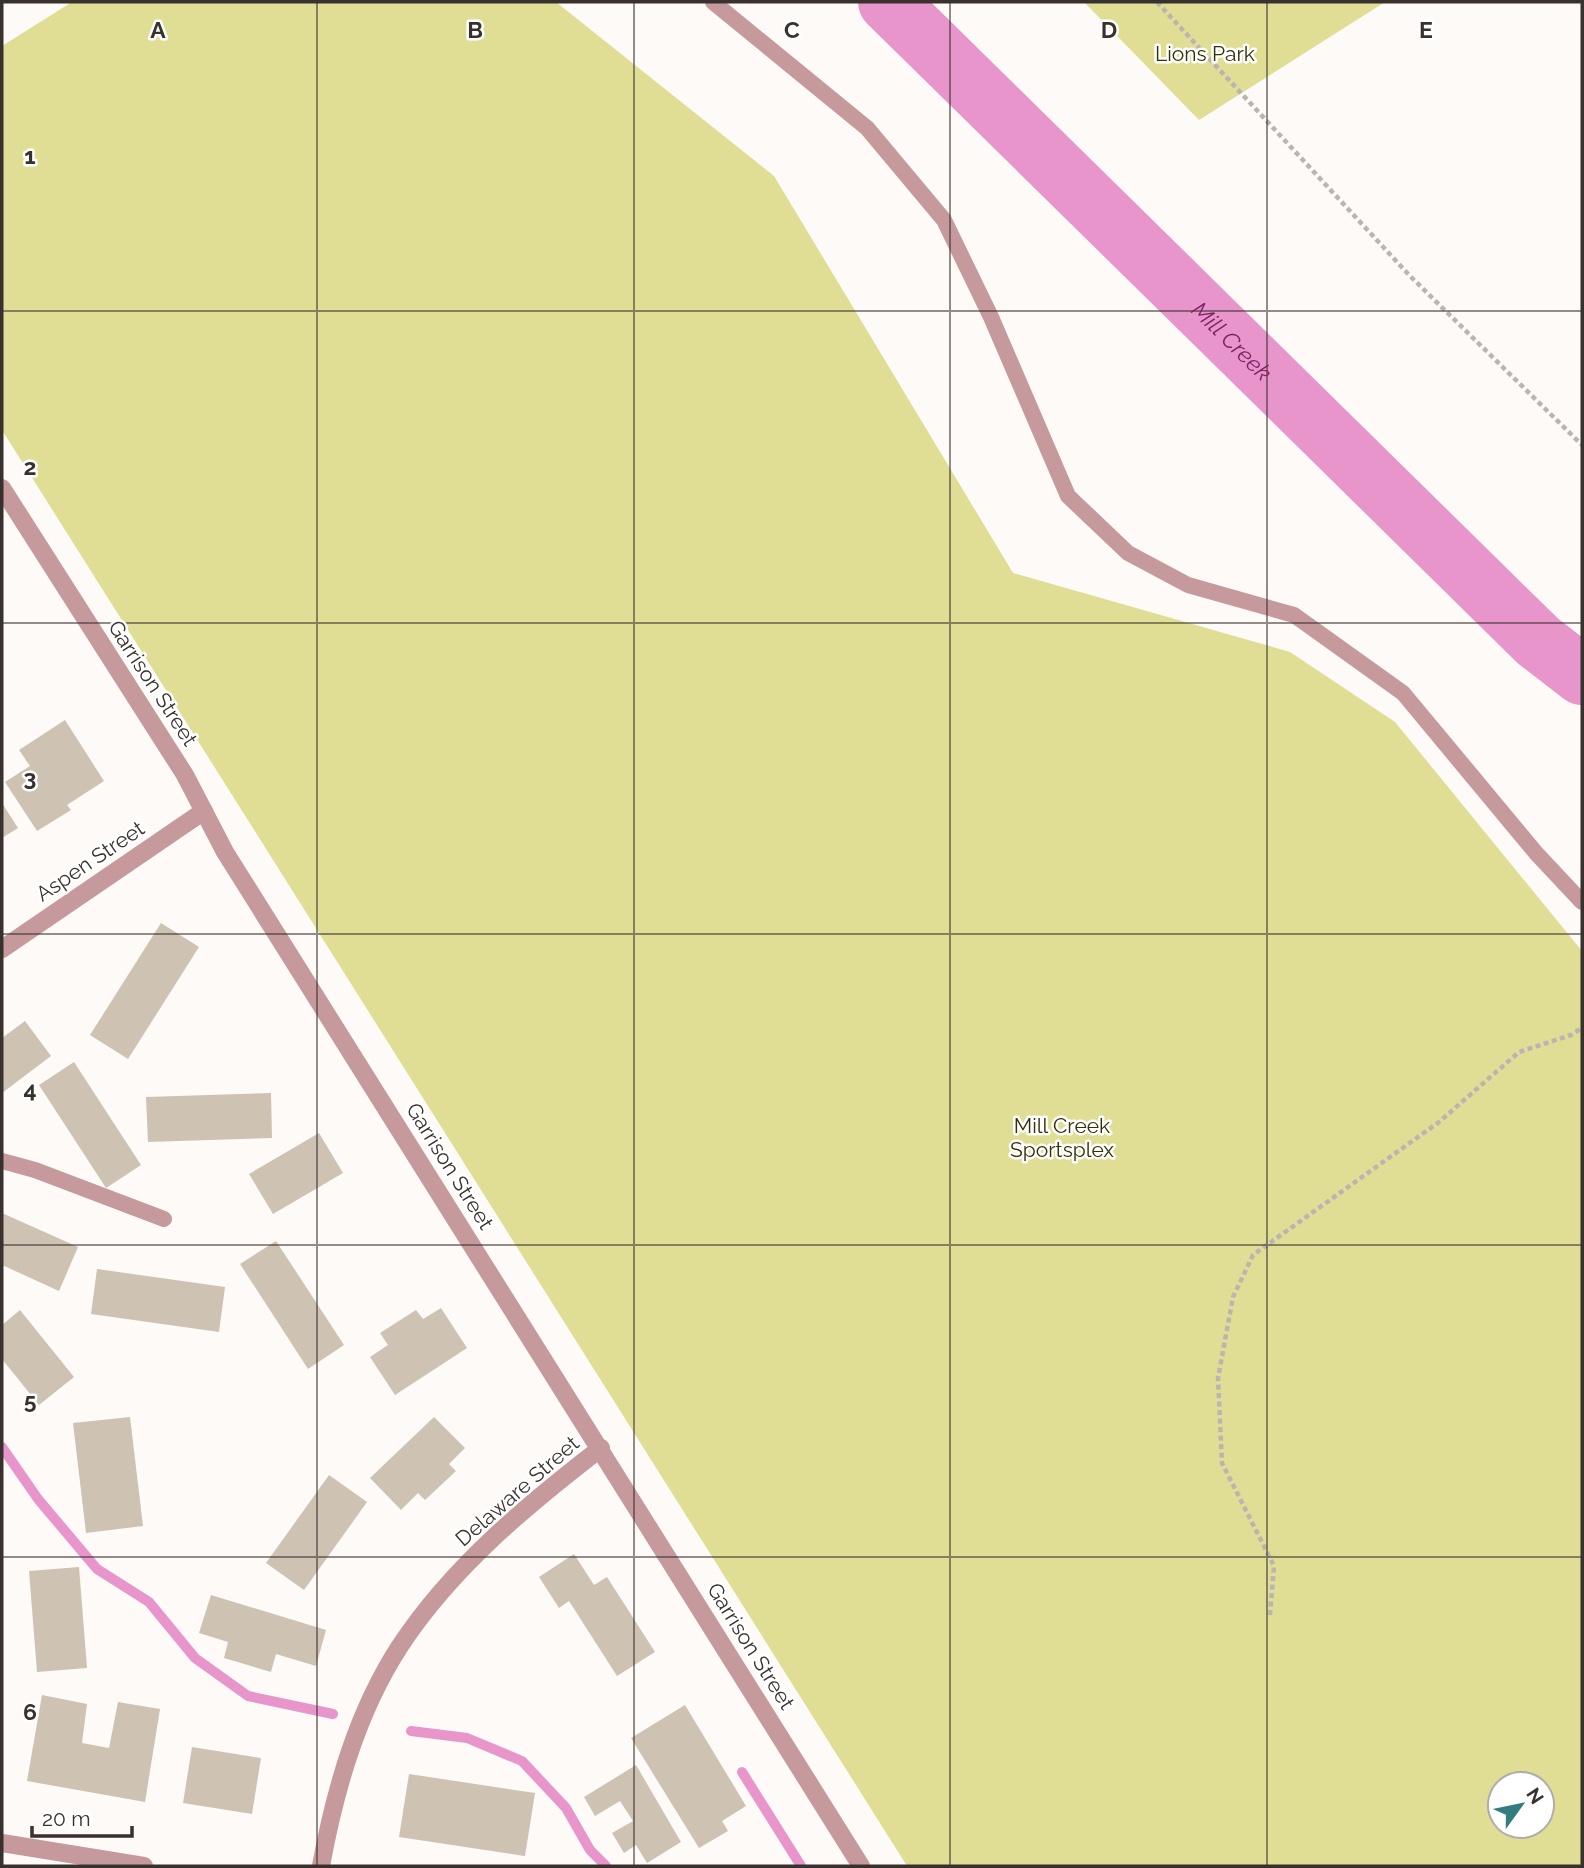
<svg xmlns="http://www.w3.org/2000/svg" width="1584" height="1868" viewBox="0 0 1584 1868" font-family="Raleway,sans-serif">
	<rect width="100%" height="100%" fill="#fefaf8"/>
	<!-- green -->
	<g fill="#e0dd95" fill-rule="evenodd">
		<path d="M 72,2 L 556,2 L 774,176 L 1013,573 L 1290,652 L 1395,722 L 1582,951 L 1582,1866 L 907,1866 L 2,430 L 2,46 ZM 1500,1784 L 1542,1784 L 1542,1826 L 1500,1826 Z"/>
		<path d="M 1084,2 L 1385,2 L 1199,120 Z"/>
	</g>
	<g fill="none" stroke-linecap="round" stroke-linejoin="round">
		<!-- stream -->
		<g stroke="#e895cb" stroke-width="10">
			<path d="M 2,1447 L 38,1499 L 97,1569 L 149,1602 L 195,1658 L 248,1696 L 333,1714"/>
			<path d="M 411,1731 L 467,1738 L 522,1761 L 566,1808 L 590,1850 L 606,1866"/>
			<path d="M 742,1772 L 801,1866"/>
		</g>
		<!-- river -->
		<path stroke="#e895cb" stroke-width="60" id="s1" d="M 888,2 L 1538,641 L 1582,675"/>
	</g>
	<!-- building -->
	<g fill="#cec2b2">
		<path d="M 65,720 L 104,781 L 67,805 L 71,810 L 37,831 L 5,782 L 30,766 L 19,750 Z"/>
		<path d="M 2,803 L 18,828 L 2,838 Z"/>
		<path d="M 161,923 L 199,947 L 128,1059 L 90,1035 Z"/>
		<path d="M 25,1021 L 51,1056 L 2,1093 L 2,1038 Z"/>
		<path d="M 74,1062 L 141,1165 L 106,1188 L 39,1085 Z"/>
		<path d="M 271,1093 L 272,1138 L 148,1142 L 146,1097 Z"/>
		<path d="M 319,1133 L 343,1173 L 273,1214 L 249,1174 Z"/>
		<path d="M 2,1213 L 78,1247 L 59,1291 L 2,1265 Z"/>
		<path d="M 276,1241 L 344,1345 L 308,1369 L 240,1264 Z"/>
		<path d="M 97,1269 L 225,1287 L 219,1332 L 91,1314 Z"/>
		<path d="M 441,1308 L 467,1348 L 395,1395 L 370,1357 L 388,1345 L 380,1333 L 416,1310 L 423,1319 Z"/>
		<path d="M 20,1310 L 74,1377 L 39,1405 L 2,1359 L 2,1325 Z"/>
		<path d="M 130,1417 L 143,1526 L 86,1533 L 73,1423 Z"/>
		<path d="M 434,1417 L 465,1448 L 449,1464 L 456,1471 L 425,1500 L 418,1493 L 401,1510 L 370,1478 Z"/>
		<path d="M 329,1475 L 367,1502 L 304,1590 L 266,1563 Z"/>
		<path d="M 574,1554 L 594,1585 L 607,1577 L 655,1652 L 617,1676 L 569,1601 L 559,1608 L 539,1577 Z"/>
		<path d="M 79,1567 L 87,1668 L 37,1672 L 29,1571 Z"/>
		<path d="M 211,1595 L 326,1630 L 316,1666 L 276,1654 L 271,1672 L 224,1658 L 228,1642 L 199,1633 Z"/>
		<path d="M 42,1695 L 87,1704 L 82,1743 L 109,1748 L 118,1702 L 160,1709 L 145,1802 L 27,1781 Z"/>
		<path d="M 685,1705 L 746,1806 L 722,1821 L 728,1831 L 699,1848 L 631,1738 Z"/>
		<path d="M 192,1747 L 261,1758 L 252,1814 L 183,1803 Z"/>
		<path d="M 636,1765 L 681,1842 L 647,1863 L 636,1845 L 624,1853 L 612,1833 L 633,1821 L 620,1801 L 595,1816 L 584,1797 Z"/>
		<path d="M 409,1774 L 535,1793 L 525,1856 L 399,1837 Z"/>
	</g>
	<g fill="none" stroke-linecap="round" stroke-linejoin="round">
		<!-- path -->
		<g stroke="#bab4b2" stroke-width="4.5" stroke-dasharray="5 3.5" stroke-linecap="butt">
			<path d="M 1157,2 L 1409,275 L 1582,445"/>
			<path d="M 1270,1615 L 1274,1566 L 1222,1463 L 1218,1378 L 1233,1297 L 1253,1255 L 1439,1122 L 1519,1052 L 1571,1035 L 1582,1028"/>
		</g>
		<!-- service -->
		<g stroke="#c6999d" stroke-width="16">
			<path d="M 713,2 L 867,128 L 944,220 L 991,317 L 1068,496 L 1128,553 L 1188,585 L 1294,615 L 1403,693 L 1536,853 L 1582,902"/>
			<path d="M 2,1161 L 35,1170 L 164,1219"/>
		</g>
		<!-- minor -->
		<g stroke="#c6999d" stroke-width="18">
			<path d="M 2,488 L 185,775 L 225,852 L 861,1866"/>
			<path d="M 2,949 L 204,811"/>
			<path d="M 2,1843 L 144,1866"/>
			<path d="M 321,1866 C 335,1790 357,1712 400,1646 C 452,1567 527,1505 601,1448"/>
		</g>
	</g>
	<!-- grid -->
	<path fill="none" stroke="#39312e" stroke-width="2" stroke-opacity="0.55" d="M 317,2 L 317,1866M 634,2 L 634,1866M 950,2 L 950,1866M 1267,2 L 1267,1866M 2,311 L 1582,311M 2,623 L 1582,623M 2,934 L 1582,934M 2,1245 L 1582,1245M 2,1557 L 1582,1557"/>
	<g text-anchor="middle" dominant-baseline="central" stroke-width="5" stroke-linejoin="round" paint-order="stroke">
		<!-- park labels -->
		<g font-size="21" fill="#333106" stroke="#fff">
			<text x="1205" y="53">Lions Park</text>
			<text x="1062" y="1125">Mill Creek<tspan x="1062" dy="24">Sportsplex</tspan></text>
		</g>
		<!-- street labels -->
		<g font-size="21" fill="#39312e" stroke="#fff">
			<text transform="translate(153 683) rotate(57)">Garrison Street</text>
			<text transform="translate(90 861) rotate(-34)">Aspen Street</text>
			<text transform="translate(450 1166) rotate(58)">Garrison Street</text>
			<text transform="translate(517 1491) rotate(-41)">Delaware Street</text>
			<text transform="translate(751 1646) rotate(58)">Garrison Street</text>
		</g>
		<!-- water labels -->
		<g font-size="23" font-style="italic" fill="#812267" stroke="#fff">
			<text stroke="none"><textPath href="#s1" startOffset="483">Mill Creek</textPath></text>
		</g>
	</g>
	<g font-size="23" text-anchor="middle" font-weight="bold" fill="#39312e" stroke="#fff" stroke-width="5" stroke-linejoin="round" paint-order="stroke">
		<text x="158" y="38">A</text>
		<text x="475" y="38">B</text>
		<text x="792" y="38">C</text>
		<text x="1109" y="38">D</text>
		<text x="1426" y="38">E</text>
		<text x="30" y="164">1</text>
		<text x="30" y="475">2</text>
		<text x="30" y="786">3</text>
		<text x="30" y="1098">4</text>
		<text x="30" y="1409">5</text>
		<text x="30" y="1720">6</text>
	</g>
	<!-- border -->
	<rect width="1584" height="1868" fill="none" stroke="#39312e" stroke-width="7"/>
	<!-- north arrow -->
	<g transform="translate(1521 1805) rotate(57)"><circle r="33" fill="#ffffff" stroke="#b0adab" stroke-width="2"/>
	<path d="M0-5L12 26L0 18L-12 26Z" fill="#337c80"/>
	<text y="-10" font-size="19" font-weight="bold" text-anchor="middle" fill="#39312e">N</text>
	</g>
	<!-- scale -->
	<path d="M32 1826v10h100v-10" fill="none" stroke="#39312e" stroke-width="3.5"/>
	<text x="42" y="1826" font-size="21" fill="#39312e" stroke="#ffffff" stroke-width="5" paint-order="stroke">20 m</text>
</svg>
